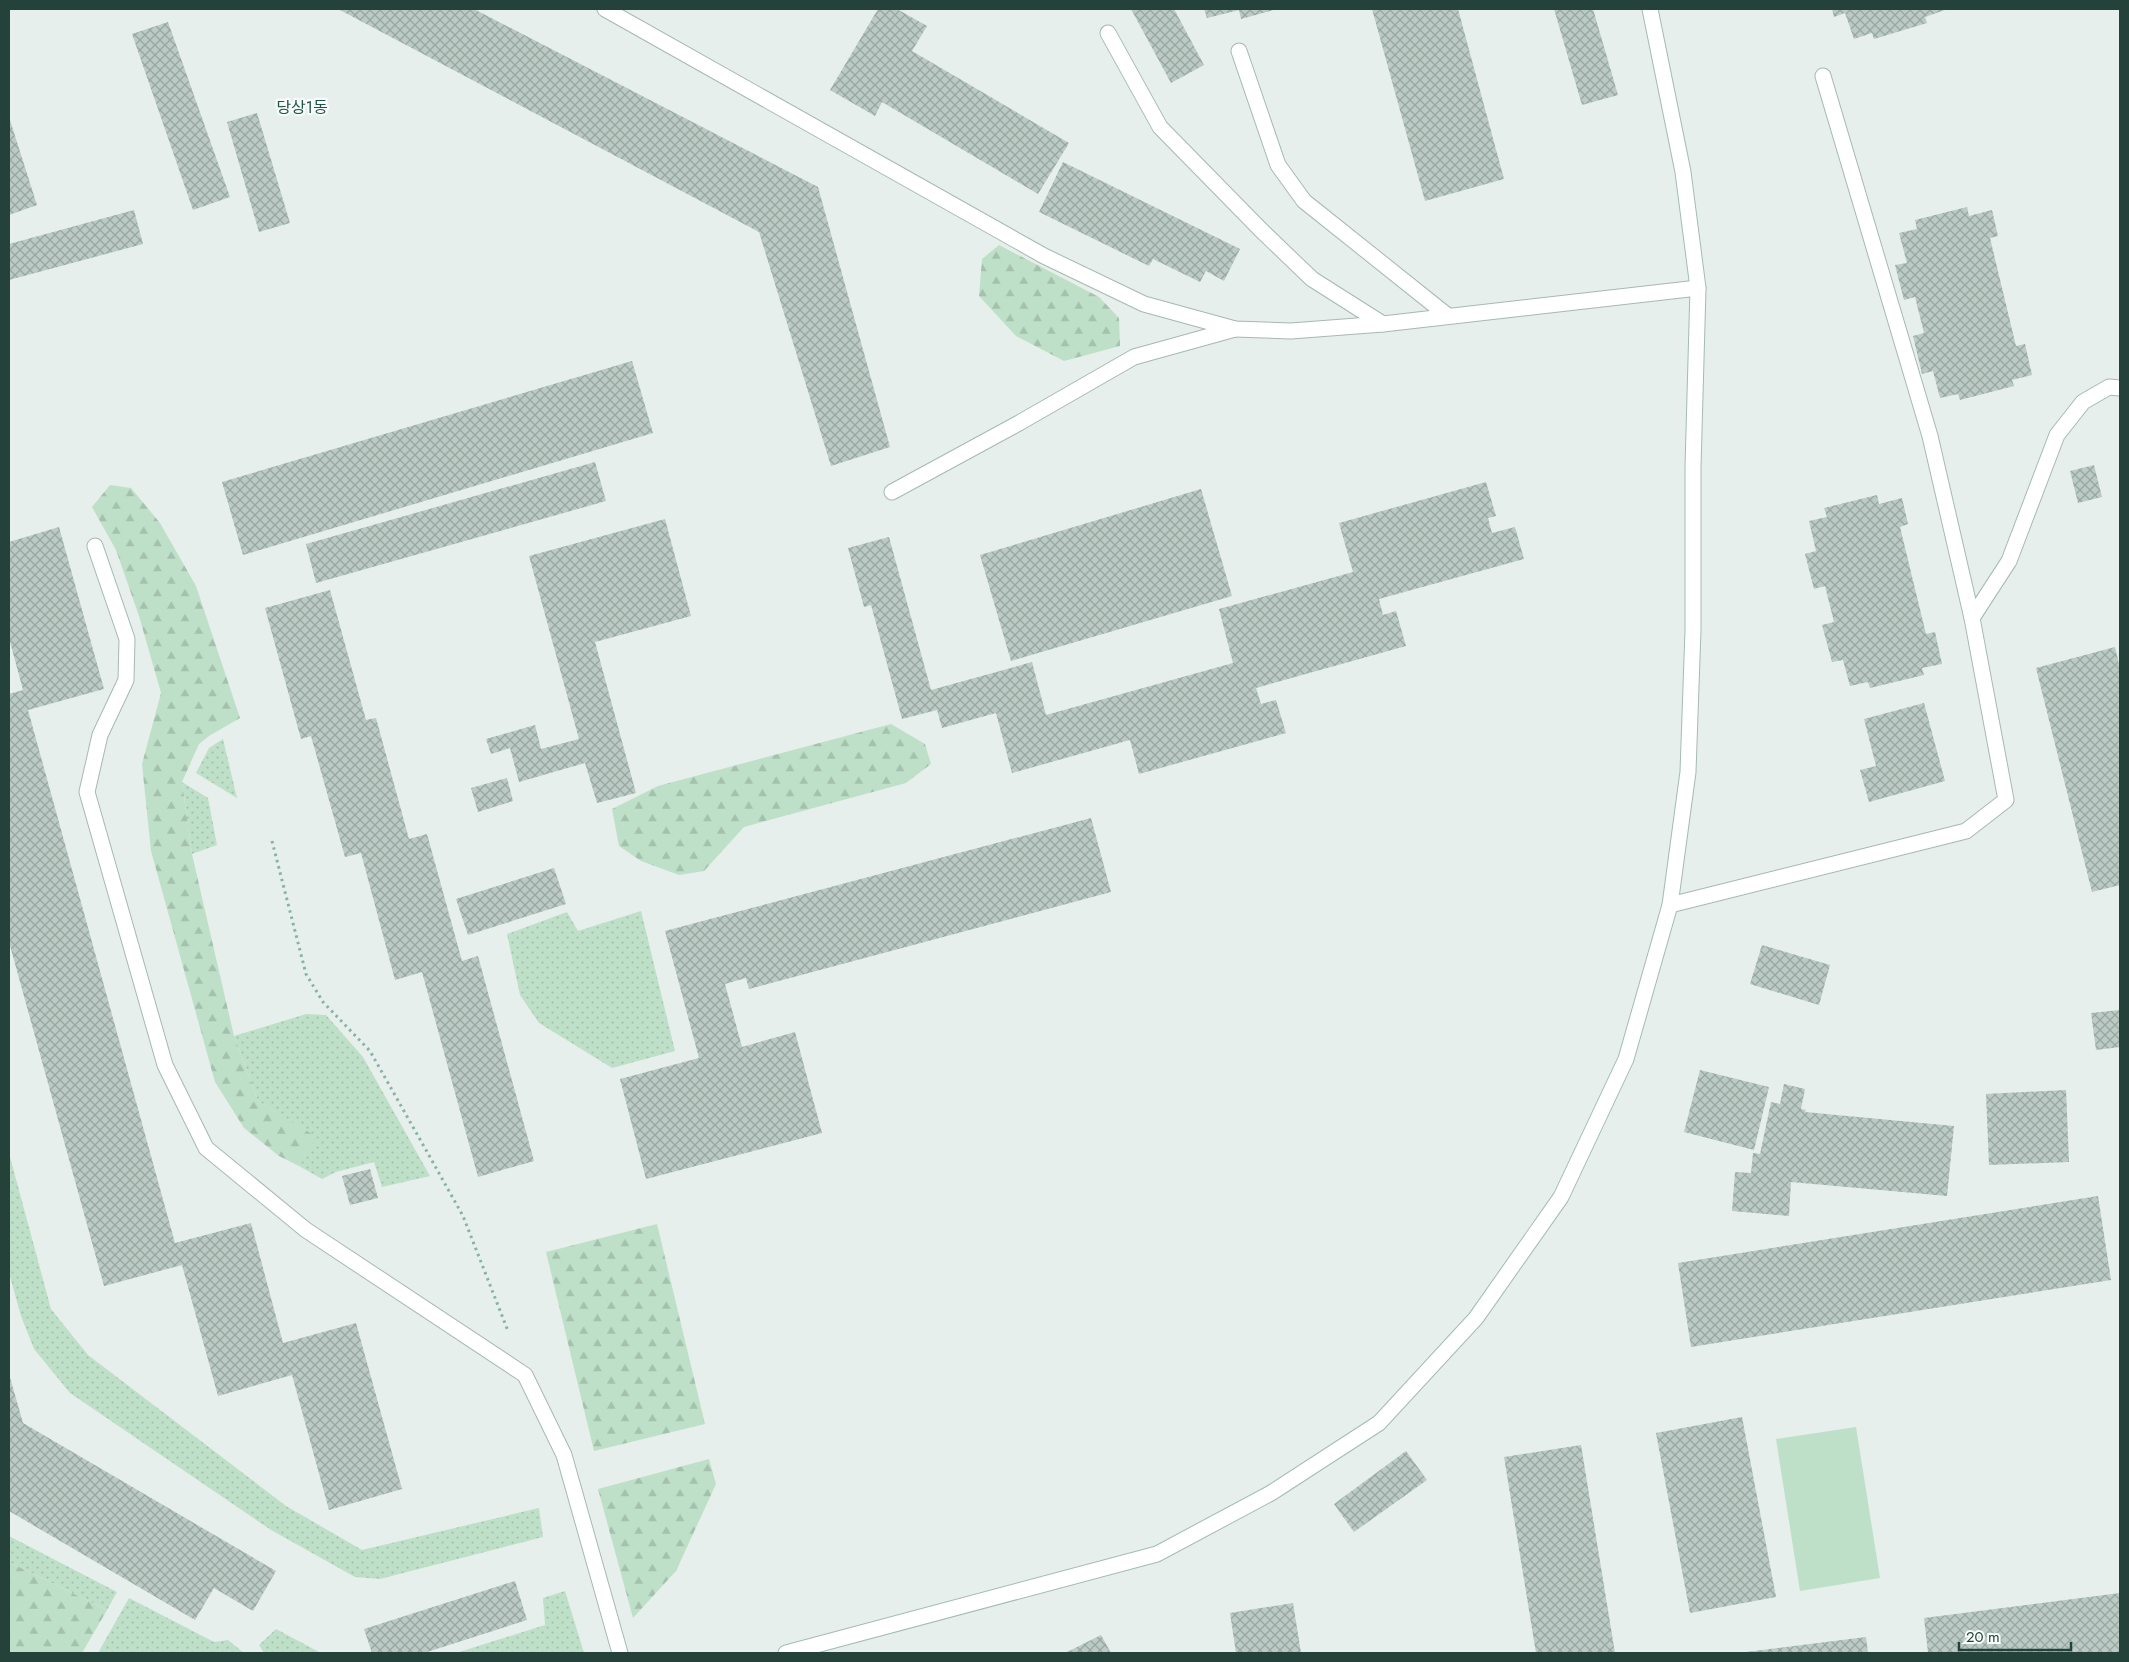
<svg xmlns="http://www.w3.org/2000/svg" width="2129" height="1662" viewBox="0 0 2129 1662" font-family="Jost,'Noto Sans KR',sans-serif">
	<defs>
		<pattern id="grass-dots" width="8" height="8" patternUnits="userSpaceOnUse" patternTransform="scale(1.25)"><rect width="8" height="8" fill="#bfe0c8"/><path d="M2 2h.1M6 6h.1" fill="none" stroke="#a4c1ad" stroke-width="1.8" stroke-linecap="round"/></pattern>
		<pattern id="forest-firs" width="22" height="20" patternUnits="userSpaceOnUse" patternTransform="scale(1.25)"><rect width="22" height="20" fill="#bfe0c8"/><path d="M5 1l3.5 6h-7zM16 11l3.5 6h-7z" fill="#a4c1ad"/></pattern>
		<pattern id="building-cross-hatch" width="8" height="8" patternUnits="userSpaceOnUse" patternTransform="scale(1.25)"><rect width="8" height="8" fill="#bbcac4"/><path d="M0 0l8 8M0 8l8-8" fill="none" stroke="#98a6a0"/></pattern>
	</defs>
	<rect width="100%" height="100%" fill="#e6efeb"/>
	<!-- grass -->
	<g fill="url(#grass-dots)">
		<path d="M 223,739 L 237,798 L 196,773 L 209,748 Z"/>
		<path d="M 182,782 L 208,798 L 217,845 L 192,854 Z"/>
		<path d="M 641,911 L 675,1051 L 612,1068 L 539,1023 L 520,995 L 507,934 L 567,912 L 578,931 Z"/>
		<path d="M 306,1014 L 326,1015 L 363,1057 L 430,1176 L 382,1187 L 374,1162 L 336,1172 L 322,1179 L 299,1166 L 316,1137 L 258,1101 L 234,1036 Z"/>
		<path d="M 9,1153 L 51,1309 L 88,1355 L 286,1506 L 362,1550 L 539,1508 L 543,1537 L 380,1579 L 355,1577 L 271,1530 L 70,1393 L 34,1349 L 21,1316 L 9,1273 Z"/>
		<path d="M 9,1536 L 117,1592 L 107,1610 L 9,1562 Z"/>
		<path d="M 565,1591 L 584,1653 L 456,1653 L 545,1625 L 543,1598 Z"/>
		<path d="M 129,1598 L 214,1642 L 228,1640 L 244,1653 L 98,1653 Z"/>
		<path d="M 276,1629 L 321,1653 L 264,1653 L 259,1645 Z"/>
	</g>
	<!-- forest -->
	<g fill="url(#forest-firs)">
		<path d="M 999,245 L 1099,297 L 1119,318 L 1120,346 L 1064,361 L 1016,336 L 979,296 L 982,259 Z"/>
		<path d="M 110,485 L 131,488 L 160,523 L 196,586 L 240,718 L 209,736 L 199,744 L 182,782 L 192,854 L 234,1036 L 258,1101 L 317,1137 L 299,1166 L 279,1156 L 244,1128 L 215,1082 L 151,851 L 142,764 L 161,693 L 139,616 L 116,550 L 92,507 Z"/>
		<path d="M 891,724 L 925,744 L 931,764 L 906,783 L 744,827 L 704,871 L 679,875 L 641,861 L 619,846 L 612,809 L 658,786 Z"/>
		<path d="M 657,1224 L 705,1424 L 594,1451 L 546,1252 Z"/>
		<path d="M 709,1459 L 716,1484 L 676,1571 L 633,1618 L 598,1489 Z"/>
		<path d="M 9,1562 L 107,1610 L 82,1653 L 9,1653 Z"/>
	</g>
	<!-- green -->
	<path fill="#bfe0c8" d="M 1856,1427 L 1880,1578 L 1800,1591 L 1776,1439 Z"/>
	<!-- building -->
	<g fill="url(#building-cross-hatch)">
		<path d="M 338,9 L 474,9 L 818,187 L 890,447 L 831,466 L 759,232 Z"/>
		<path d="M 878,9 L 897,9 L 927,26 L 912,51 L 1069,143 L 1038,194 L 882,102 L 875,116 L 830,90 Z"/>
		<path d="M 1131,9 L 1174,9 L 1204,65 L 1171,83 Z"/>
		<path d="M 1204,9 L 1277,9 L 1241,19 L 1239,10 L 1207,18 Z"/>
		<path d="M 1372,9 L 1458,9 L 1504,179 L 1425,201 Z"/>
		<path d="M 1554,9 L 1593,9 L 1618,95 L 1582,105 Z"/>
		<path d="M 1832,9 L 1944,9 L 1945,10 L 1925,17 L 1927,23 L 1874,39 L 1872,33 L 1854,39 L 1845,13 L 1834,17 Z"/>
		<path d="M 168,22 L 230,197 L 193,210 L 132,34 Z"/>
		<path d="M 257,113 L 290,223 L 259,232 L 227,122 Z"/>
		<path d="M 9,117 L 37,205 L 9,215 Z"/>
		<path d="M 1063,162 L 1240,249 L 1224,281 L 1206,271 L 1200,282 L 1153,259 L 1149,266 L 1039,212 Z"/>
		<path d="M 1967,207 L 1969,216 L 1992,210 L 1998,236 L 1990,238 L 2016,346 L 2025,344 L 2032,375 L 2012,380 L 2014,386 L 1960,400 L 1958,394 L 1940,398 L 1933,371 L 1922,374 L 1913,336 L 1924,333 L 1915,297 L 1904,300 L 1895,265 L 1907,263 L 1899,233 L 1917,229 L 1915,220 Z"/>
		<path d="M 134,210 L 143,244 L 9,280 L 9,244 Z"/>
		<path d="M 632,361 L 653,433 L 243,555 L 222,482 Z"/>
		<path d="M 595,462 L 606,501 L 316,583 L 306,544 Z"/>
		<path d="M 2094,465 L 2102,497 L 2078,503 L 2070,471 Z"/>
		<path d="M 1486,482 L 1496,516 L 1488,518 L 1492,533 L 1515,527 L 1524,559 L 1379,599 L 1383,615 L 1396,611 L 1406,646 L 1256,688 L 1261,704 L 1276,700 L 1286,733 L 1139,774 L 1130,740 L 1012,773 L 996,713 L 942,728 L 937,710 L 902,719 L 871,605 L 864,607 L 848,548 L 889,537 L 931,690 L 1032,662 L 1046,715 L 1233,663 L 1219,609 L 1353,572 L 1339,523 Z"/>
		<path d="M 1201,489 L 1232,596 L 1011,661 L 980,555 Z"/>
		<path d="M 1877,495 L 1879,504 L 1902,498 L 1908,524 L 1900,527 L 1926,634 L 1935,632 L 1942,664 L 1922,668 L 1924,675 L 1870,688 L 1868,682 L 1850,686 L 1843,660 L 1832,662 L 1822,625 L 1834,622 L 1825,586 L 1814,589 L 1805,554 L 1816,551 L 1809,521 L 1827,517 L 1824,508 Z"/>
		<path d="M 665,519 L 691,616 L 595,642 L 636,793 L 597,803 L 585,763 L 519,782 L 510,748 L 491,754 L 486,739 L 535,725 L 541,749 L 579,739 L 529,556 Z"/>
		<path d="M 59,527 L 104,689 L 28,710 L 175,1243 L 251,1223 L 283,1343 L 356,1323 L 402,1489 L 329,1510 L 292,1375 L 218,1396 L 182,1265 L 104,1286 L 9,942 L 9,694 L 23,690 L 9,638 L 9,542 Z"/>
		<path d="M 330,590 L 366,720 L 376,718 L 409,839 L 427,834 L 462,961 L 478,956 L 534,1161 L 478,1177 L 422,972 L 395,980 L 361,853 L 345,857 L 311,736 L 301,739 L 265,608 Z"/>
		<path d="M 2115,647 L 2120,668 L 2120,885 L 2092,892 L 2036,668 Z"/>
		<path d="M 1924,703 L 1945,781 L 1869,802 L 1860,770 L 1876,766 L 1864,719 Z"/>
		<path d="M 507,778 L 513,801 L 478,812 L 471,788 Z"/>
		<path d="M 1091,818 L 1111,892 L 749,989 L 746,978 L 725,984 L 742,1047 L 795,1032 L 822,1133 L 646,1179 L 620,1079 L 699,1058 L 665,931 Z"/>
		<path d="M 554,868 L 566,904 L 468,935 L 456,899 Z"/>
		<path d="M 1762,945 L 1830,965 L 1819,1005 L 1750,984 Z"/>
		<path d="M 2120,1010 L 2120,1047 L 2096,1050 L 2091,1013 Z"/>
		<path d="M 1700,1070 L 1769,1087 L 1754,1150 L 1684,1132 Z"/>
		<path d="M 1784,1084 L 1805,1089 L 1801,1109 L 1806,1110 L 1805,1112 L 1954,1126 L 1947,1196 L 1791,1182 L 1789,1216 L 1732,1211 L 1735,1172 L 1751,1173 L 1753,1153 L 1760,1154 L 1771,1102 L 1780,1104 Z"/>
		<path d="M 2066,1090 L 2069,1162 L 1989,1165 L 1986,1094 Z"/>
		<path d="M 370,1169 L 378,1198 L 350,1205 L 342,1176 Z"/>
		<path d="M 2098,1196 L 2111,1280 L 1691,1347 L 1678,1263 Z"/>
		<path d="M 9,1374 L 23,1423 L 276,1571 L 253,1611 L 214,1588 L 195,1620 L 9,1511 Z"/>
		<path d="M 1742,1417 L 1776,1597 L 1690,1613 L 1656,1433 Z"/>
		<path d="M 1581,1445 L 1615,1653 L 1536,1653 L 1504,1457 Z"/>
		<path d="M 1406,1451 L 1427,1480 L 1354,1532 L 1334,1504 Z"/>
		<path d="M 515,1581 L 527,1620 L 424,1653 L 372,1653 L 364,1629 Z"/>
		<path d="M 2120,1593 L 2120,1653 L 1928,1653 L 1924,1618 Z"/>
		<path d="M 1293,1603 L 1301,1653 L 1236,1653 L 1230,1613 Z"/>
		<path d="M 1101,1635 L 1111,1653 L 1065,1653 Z"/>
		<path d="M 1866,1637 L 1868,1653 L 1746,1653 L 1746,1652 Z"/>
	</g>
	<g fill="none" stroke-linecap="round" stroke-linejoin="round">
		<!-- lane casing -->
		<g stroke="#a8b8b2" stroke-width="17">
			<g id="lane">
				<path d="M 1108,33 L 1160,127 L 1261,230 L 1312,279 L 1383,324"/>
				<path d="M 1239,51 L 1278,165 L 1304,201 L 1448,316"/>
				<path d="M 892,492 L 1019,423 L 1134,357 L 1235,329"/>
			</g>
		</g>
		<!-- street casing -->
		<g stroke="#a8b8b2" stroke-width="17">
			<g id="street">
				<path d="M 605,9 L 1044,256 L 1144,304 L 1235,329 L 1291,331 L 1383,324 L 1698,288"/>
				<path d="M 95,546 L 127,639 L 126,680 L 100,735 L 87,792 L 165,1065 L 206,1148 L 306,1230 L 525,1375 L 564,1455 L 620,1653"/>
				<path d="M 1972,618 L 2009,561 L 2057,435 L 2083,402 L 2109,387 L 2120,388"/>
				<path d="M 1670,905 L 1966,831 L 2006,800 L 1972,618 L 1930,436 L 1823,76"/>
			</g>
		</g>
		<!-- secondary casing -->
		<g stroke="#a4bbb3" stroke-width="17">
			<path id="secondary" d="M 786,1653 L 1157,1554 L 1271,1493 L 1379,1423 L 1476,1318 L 1561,1197 L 1626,1059 L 1670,905 L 1688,772 L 1693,630 L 1693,467 L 1698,288 L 1683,172 L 1650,9"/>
		</g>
		<!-- path -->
		<path stroke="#86b3a5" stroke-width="3" stroke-dasharray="2.5 4" stroke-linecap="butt" d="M 272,841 L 306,974 L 323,1002 L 370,1051 L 426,1150 L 463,1216 L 508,1331"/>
		<!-- lane -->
		<use href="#lane" stroke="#fff" stroke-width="15"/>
		<!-- street -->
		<use href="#street" stroke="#fff" stroke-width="15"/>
		<!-- secondary -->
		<use href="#secondary" stroke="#fff" stroke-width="15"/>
	</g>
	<g text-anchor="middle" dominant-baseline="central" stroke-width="4.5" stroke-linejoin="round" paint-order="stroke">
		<!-- quarter labels -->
		<g font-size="16" fill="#1f5548" stroke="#f7fbf9">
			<text x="302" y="107">당상1동</text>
		</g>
	</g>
	<!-- border -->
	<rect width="2129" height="1662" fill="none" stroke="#24423a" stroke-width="20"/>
	<!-- scale -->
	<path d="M1959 1642v8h112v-8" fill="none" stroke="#24423a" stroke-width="2.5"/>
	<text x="1966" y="1642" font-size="15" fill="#24423a" stroke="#f7fbf9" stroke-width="4" paint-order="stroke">20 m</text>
</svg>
